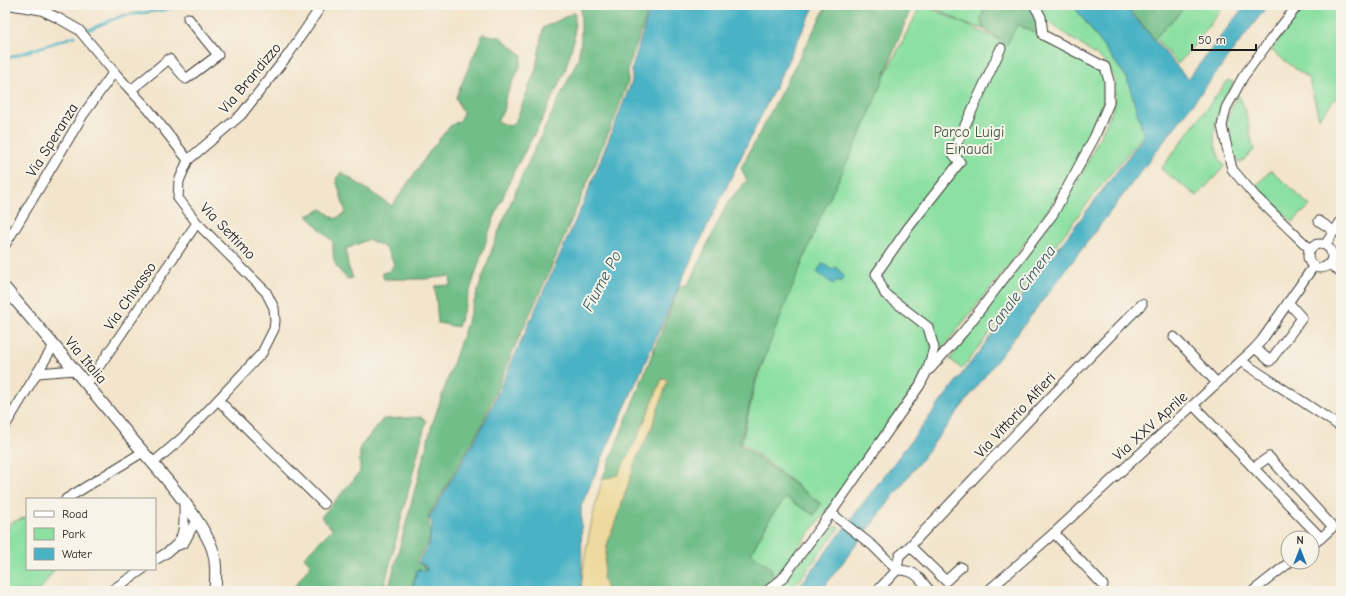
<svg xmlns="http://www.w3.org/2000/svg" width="1346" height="596" viewBox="0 0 1346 596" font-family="'Comic Neue',sans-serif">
	<rect width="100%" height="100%" fill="#f7f3e8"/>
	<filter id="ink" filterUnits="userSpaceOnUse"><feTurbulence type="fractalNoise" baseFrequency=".025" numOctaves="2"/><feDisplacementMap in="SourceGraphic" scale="8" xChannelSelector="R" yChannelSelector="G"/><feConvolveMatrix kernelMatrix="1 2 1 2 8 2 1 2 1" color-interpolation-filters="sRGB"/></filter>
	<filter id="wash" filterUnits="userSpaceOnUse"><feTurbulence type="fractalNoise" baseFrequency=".012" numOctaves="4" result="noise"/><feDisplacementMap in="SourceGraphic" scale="16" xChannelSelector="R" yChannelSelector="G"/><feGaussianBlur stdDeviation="0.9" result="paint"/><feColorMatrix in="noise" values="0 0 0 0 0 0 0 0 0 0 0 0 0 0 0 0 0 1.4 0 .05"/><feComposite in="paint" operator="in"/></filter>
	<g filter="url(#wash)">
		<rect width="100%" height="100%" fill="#f3e5cc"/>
		<!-- green -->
		<g fill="#8ce0a2" stroke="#547e5f">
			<path d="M 921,5 L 924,5 L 1001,41 L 1017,24 L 1103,68 L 1108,88 L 1104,110 L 1058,196 L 1010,264 L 923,372 L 915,387 L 838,496 L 774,579 L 771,568 L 751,553 L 772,515 L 786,498 L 814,515 L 821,504 L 742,443 L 754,388 L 795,273 L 857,130 Z"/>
			<path d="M 929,5 L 981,5 L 985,8 L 981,18 L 983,29 L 966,24 Z"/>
			<path d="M 1037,5 L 1073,5 L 1127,78 L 1144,134 L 1099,188 L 962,369 L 950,359 L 1066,201 L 1089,159 L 1114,107 L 1115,81 L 1108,64 L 1047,21 Z"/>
			<path d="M 1187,5 L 1224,5 L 1200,38 L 1178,64 L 1155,38 Z"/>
			<path d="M 1305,5 L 1341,5 L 1341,92 L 1319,118 L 1309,79 L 1271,50 Z"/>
			<path d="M 1228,80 L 1234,83 C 1216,113 1206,135 1224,167 L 1197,196 L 1161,169 Z"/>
			<path d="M 1238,95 C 1246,104 1250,137 1254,150 L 1239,164 C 1236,156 1229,146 1227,138 C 1225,123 1230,108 1238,95 Z"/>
			<path d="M 1271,170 L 1310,206 L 1292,222 L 1256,186 Z"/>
			<path d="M 27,517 L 27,569 L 55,569 L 39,591 L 5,591 L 5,528 L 10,523 Z"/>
			<path d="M 828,525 L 832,528 L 837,526 L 839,528 L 797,583 L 789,591 L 769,591 L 784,579 Z"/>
		</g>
		<!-- forest -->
		<g fill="#71be88" stroke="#466d52">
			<path d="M 581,5 L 648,5 L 645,21 L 628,68 L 628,82 L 615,117 L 548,275 L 515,346 L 482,425 L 428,517 C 430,525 431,537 427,545 C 423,551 418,555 417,562 L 426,568 L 426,570 L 417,570 L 411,591 L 388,591 L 432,425 L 496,238 L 522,176 L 578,59 L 581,41 Z"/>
			<path d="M 827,5 L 912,5 L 864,127 L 821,216 L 756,378 L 740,444 L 821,504 L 814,515 L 786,498 L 772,515 L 751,553 L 771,568 L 774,579 L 758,591 L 607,591 L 603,577 L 607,545 L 623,500 L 636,459 L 650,432 L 667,380 L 662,379 L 641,430 L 618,476 L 602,480 L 679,287 L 688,284 L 728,202 L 747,180 L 741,168 Z"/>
			<path d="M 981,5 L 1032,5 L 1039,17 L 1039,34 L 1017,25 L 1007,45 L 983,29 L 981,18 L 985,8 Z"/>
			<path d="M 1126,5 L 1187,5 L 1154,39 Z"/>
			<path d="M 575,12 L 574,40 L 565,71 L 541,122 L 514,171 L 492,223 L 458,327 L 438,323 L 435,286 L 451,285 L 450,276 L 425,279 L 384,279 L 382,273 L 390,271 L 394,264 C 387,247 384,245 367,240 L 346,249 L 348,266 L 353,278 L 348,279 C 333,266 333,261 333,242 L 307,216 L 322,209 L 335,219 L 346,213 L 336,179 L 341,172 L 392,206 L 432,148 L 450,126 L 461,120 L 463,113 L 456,97 L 483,34 L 500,37 L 522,55 L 520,67 L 513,81 L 505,99 L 505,108 L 497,121 L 509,126 L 515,123 L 536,69 L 543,28 Z"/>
			<path d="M 422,417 L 426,421 L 383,591 L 291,591 L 311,565 L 304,557 L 332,529 L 321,517 L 360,472 L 360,447 L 383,419 Z"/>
		</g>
		<!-- sand -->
		<path fill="#eeda9e" stroke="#857b5d" d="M 662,379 L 668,380 L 650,432 L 636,459 L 623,500 L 607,545 L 603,577 L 607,591 L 581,591 C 584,553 592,517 602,480 L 618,475 L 641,430 Z"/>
		<!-- water -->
		<g fill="#48b2c5" stroke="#326770">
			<path d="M 651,5 L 815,5 L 688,266 L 581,506 L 582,574 L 581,591 L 412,591 L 417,570 L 427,571 L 426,567 L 419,562 L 420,558 L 429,544 L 432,523 L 429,518 L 483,426 L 585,199 L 632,81 L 632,68 Z"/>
			<path d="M 1073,5 L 1124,5 L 1188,79 L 1245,5 L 1268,5 L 821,591 L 796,591 L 1144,136 L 1127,78 Z"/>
			<path d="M 823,263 L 832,270 L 835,267 L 842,273 L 843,278 L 840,282 L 837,280 L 833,284 L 817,272 Z"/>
		</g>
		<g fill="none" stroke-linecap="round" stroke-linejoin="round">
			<!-- stream -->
			<g stroke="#48b2c5" stroke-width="2.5">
				<path d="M 88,30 L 121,16 L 164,10 L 179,5"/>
				<path d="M 5,59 L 75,36"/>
			</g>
		</g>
	</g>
	<g filter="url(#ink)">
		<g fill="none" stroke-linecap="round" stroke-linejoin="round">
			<!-- minor casing -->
			<g stroke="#3c3a36" stroke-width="11">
				<g id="minor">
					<path d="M 11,5 L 41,10 L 58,18 L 79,30 L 114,72 L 149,110 L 188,160 L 179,181 L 178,198 L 197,223 L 266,292 L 274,308 L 275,321 L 274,329 L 262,353 L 182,438 L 153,463"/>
					<path d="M 1298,5 L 1271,39 L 1243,77 L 1226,108 L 1222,126 L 1232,169 L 1255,196 L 1310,249"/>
					<path d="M 131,90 L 169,59 L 186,79 L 218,55 L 188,18"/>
					<path d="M 188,160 L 241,115 L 288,55 L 322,5"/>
					<path d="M 1319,221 L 1334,231"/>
					<circle cx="1320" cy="256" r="12"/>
					<path d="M 5,245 L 83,115 L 114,72"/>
					<path d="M 1325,245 L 1341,221"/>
					<path d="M 1329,264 L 1341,272"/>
					<path d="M 1174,337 L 1217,383"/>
					<path d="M 1255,348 L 1270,361 L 1302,318 L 1288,302"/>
					<path d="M 1241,361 L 1341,427"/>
					<path d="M 930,369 L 964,331 L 1053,214 L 1094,138 L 1109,103 L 1109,81 L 1105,67 L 1043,35 L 1041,17 L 1034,5"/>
					<path d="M 37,373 L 75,370"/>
					<path d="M 87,384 L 197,223"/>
					<path d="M 218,400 L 324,504"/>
					<path d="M 1193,405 L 1321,538 L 1312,545"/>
					<path d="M 5,426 L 54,345"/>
					<path d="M 1253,468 L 1269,457 L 1333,527 L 1321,538"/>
					<path d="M 66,499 L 143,452"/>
					<path d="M 831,513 L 873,546 L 897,570 C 916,570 918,577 930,591"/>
					<path d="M 1054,533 L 1103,585"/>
					<path d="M 176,546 L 184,543 L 193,526 L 198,523"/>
					<path d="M 910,546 L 946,581 L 961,567"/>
					<path d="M 155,560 C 162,556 170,551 176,545 C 186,535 184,516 184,502"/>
					<path d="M 111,591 L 143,569"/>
					<path d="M 767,591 L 782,579 L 831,513 L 920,385 L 927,371 L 934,348 L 928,327 L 885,294 L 876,274 L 908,228 L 960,162 L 953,154 L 955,147 L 1001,48"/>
					<path d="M 877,591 L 897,570 L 899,556 L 910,546 C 987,465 1062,383 1142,304"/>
					<path d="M 988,591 L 1054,533 L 1255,348 L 1262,340 L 1313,267"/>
					<path d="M 1253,591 L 1290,562"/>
				</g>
			</g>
			<!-- tertiary casing -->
			<g stroke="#3c3a36" stroke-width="13">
				<path id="tertiary" d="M 5,288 C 48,338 90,388 132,439 C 159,471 192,506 210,543 C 217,558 216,575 215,591"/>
			</g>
			<!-- minor -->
			<use href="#minor" stroke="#fff" stroke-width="9"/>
			<!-- tertiary -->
			<use href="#tertiary" stroke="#fff" stroke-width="11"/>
		</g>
	</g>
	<g text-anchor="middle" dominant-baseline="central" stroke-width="4" stroke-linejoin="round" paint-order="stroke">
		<!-- street labels -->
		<g font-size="15" fill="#1c1c1c" stroke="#f7f3e8">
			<text transform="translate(250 78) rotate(-50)">Via Brandizzo</text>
			<text transform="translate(52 140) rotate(-58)">Via Speranza</text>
			<text transform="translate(228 231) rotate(46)">Via Settimo</text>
			<text transform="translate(130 296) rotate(-55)">Via Chivasso</text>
			<text transform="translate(86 360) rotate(50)">Via Italia</text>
			<text transform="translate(1015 415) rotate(-47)">Via Vittorio Alfieri</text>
			<text transform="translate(1150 426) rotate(-42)">Via XXV Aprile</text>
		</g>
		<!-- park labels -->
		<g font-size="15" fill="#3e5744" stroke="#f7f3e8">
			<text x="969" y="132">Parco Luigi<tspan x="969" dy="17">Einaudi</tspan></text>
		</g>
		<!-- water labels -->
		<g font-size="16" font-style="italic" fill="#2e5860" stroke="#f7f3e8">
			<text transform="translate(602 281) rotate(-62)">Fiume Po</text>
			<text transform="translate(1021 289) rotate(-53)">Canale Cimena</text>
		</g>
	</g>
	<!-- margin -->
	<rect width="1346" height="596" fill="none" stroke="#f7f3e8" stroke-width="20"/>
	<!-- legend -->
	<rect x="26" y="498" width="130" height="72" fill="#f7f3e8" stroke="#9f9d96"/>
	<rect x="34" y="511" width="20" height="6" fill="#ffffff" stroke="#9f9d96"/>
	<text x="62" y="518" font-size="12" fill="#1c1c1c">Road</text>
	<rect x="34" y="528" width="20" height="12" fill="#8ce0a2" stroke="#9f9d96"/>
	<text x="62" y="538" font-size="12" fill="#1c1c1c">Park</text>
	<rect x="34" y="548" width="20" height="12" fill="#48b2c5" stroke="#9f9d96"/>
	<text x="62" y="558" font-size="12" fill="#1c1c1c">Water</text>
	<!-- north arrow -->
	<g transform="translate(1300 550)"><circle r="19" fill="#f7f3e8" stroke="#9f9d96"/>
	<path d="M0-3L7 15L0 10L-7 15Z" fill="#1f6fb2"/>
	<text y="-6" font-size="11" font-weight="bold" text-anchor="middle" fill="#1c1c1c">N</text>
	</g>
	<!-- scale -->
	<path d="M1192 44v6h64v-6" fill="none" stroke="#1c1c1c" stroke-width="2"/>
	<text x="1198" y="44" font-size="12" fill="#1c1c1c" stroke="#f7f3e8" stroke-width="3" paint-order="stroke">50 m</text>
</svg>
